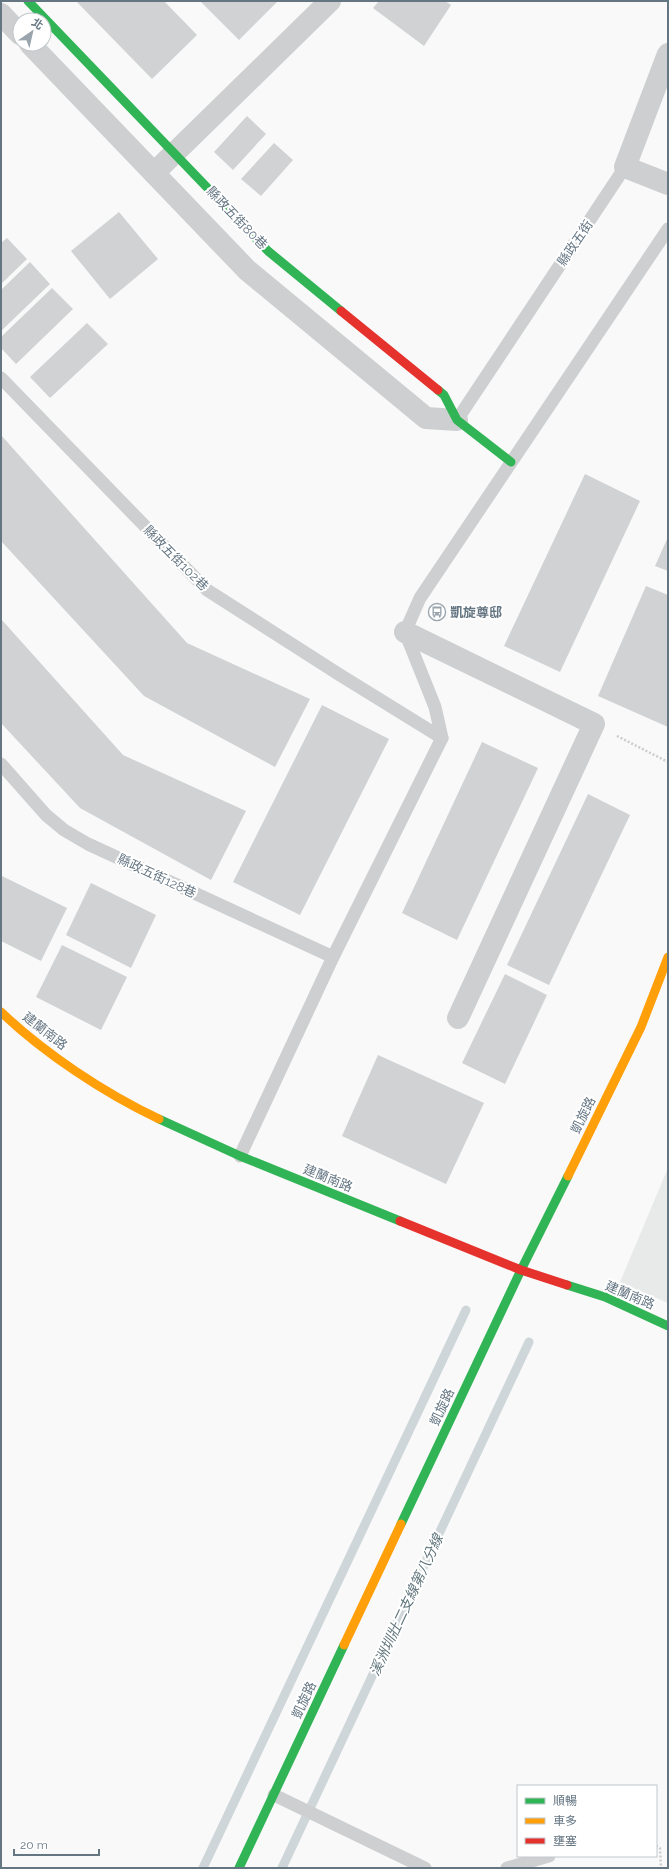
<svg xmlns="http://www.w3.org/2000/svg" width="669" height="1869" viewBox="0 0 669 1869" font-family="Raleway,'Noto Sans TC',sans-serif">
	<rect width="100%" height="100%" fill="#f9f9f9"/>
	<!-- built -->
	<path fill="#e8e9e9" d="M 668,1168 L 668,1303 L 620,1282 Z"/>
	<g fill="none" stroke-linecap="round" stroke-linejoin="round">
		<!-- stream -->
		<g stroke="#ced6d9" stroke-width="9">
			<path d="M 203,1868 L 466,1310"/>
			<path d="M 282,1868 L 529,1342"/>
		</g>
	</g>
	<!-- building -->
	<g fill="#d0d2d3">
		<path d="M 76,1 L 164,1 L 197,35 L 152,79 Z"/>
		<path d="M 200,1 L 278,1 L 239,40 Z"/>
		<path d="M 379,1 L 445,1 L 451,5 L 424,46 L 373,8 Z"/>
		<path d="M 247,116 L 266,134 L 233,170 L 214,152 Z"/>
		<path d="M 274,143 L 293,160 L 261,196 L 241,179 Z"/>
		<path d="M 119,212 L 158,259 L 110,299 L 71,251 Z"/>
		<path d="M 7,238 L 27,259 L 1,284 L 1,243 Z"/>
		<path d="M 30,262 L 50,284 L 1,331 L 1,290 Z"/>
		<path d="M 52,288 L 73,309 L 16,364 L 1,348 L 1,337 Z"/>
		<path d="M 87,323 L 108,344 L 50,398 L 30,377 Z"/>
		<path d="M 1,435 L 187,643 L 310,699 L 275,767 L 144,696 L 1,541 Z"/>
		<path d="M 585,474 L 640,501 L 560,672 L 504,646 Z"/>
		<path d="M 668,537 L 668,571 L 655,566 Z"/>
		<path d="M 646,586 L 668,595 L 668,727 L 598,696 Z"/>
		<path d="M 1,619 L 123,755 L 246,811 L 211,880 L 80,808 L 1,723 Z"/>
		<path d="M 322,705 L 389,739 L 300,915 L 233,882 Z"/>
		<path d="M 482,742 L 538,768 L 457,940 L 402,913 Z"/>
		<path d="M 588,794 L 630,815 L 549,985 L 507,965 Z"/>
		<path d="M 2,876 L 67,908 L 41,961 L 1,941 Z"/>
		<path d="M 91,883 L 156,915 L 131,968 L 66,935 Z"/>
		<path d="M 62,945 L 127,977 L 101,1030 L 36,997 Z"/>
		<path d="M 505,974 L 547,995 L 505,1084 L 462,1063 Z"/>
		<path d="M 378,1055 L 484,1103 L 446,1184 L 342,1136 Z"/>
	</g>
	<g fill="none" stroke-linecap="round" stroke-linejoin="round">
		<!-- path -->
		<g stroke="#cbcccd" stroke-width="2.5" stroke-dasharray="2 2" stroke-linecap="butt">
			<path d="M 617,736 L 668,762"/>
			<path d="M 656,1846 L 660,1848 L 661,1868"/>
		</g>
		<!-- lane -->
		<g stroke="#cecfd0" stroke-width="13">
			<path d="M 1,378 L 207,590 L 340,675 L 442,738"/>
			<path d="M 457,420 L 625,167"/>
			<path d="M 1,764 L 46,815 L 64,830 L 88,844 L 333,957"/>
			<path d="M 240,1156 L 333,957 L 442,738 L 435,707 L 405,632 L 420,598 L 668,229"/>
			<path d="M 274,1795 L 425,1868"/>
			<path d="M 507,1868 L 549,1856"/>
		</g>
		<!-- street -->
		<g stroke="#cecfd0" stroke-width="22">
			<path d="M 1,14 L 20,34"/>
			<path d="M 30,44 L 247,270 L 426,418 L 457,420"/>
			<path d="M 668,54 L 625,167 L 668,184"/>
			<path d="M 154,173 L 330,1"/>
			<path d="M 405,632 L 594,724 L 458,1018"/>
		</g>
		<!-- fast -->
		<g stroke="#30b455" stroke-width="9">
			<path d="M 28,1 L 268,251 L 341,311"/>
			<path d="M 438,390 L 444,395 L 457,420 L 511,462"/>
			<path d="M 159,1119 L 240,1156 L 400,1221"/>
			<path d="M 567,1285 L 605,1297 L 668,1326"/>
			<path d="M 401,1524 L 521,1270 L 568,1176"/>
			<path d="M 239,1868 L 344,1645"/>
		</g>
		<!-- slow -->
		<g stroke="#ff9f0a" stroke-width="9">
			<path d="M 1,1012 C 44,1053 104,1093 159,1119"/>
			<path d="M 568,1176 L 641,1027 L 668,957"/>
			<path d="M 344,1645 L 401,1524"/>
		</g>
		<!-- jam -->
		<g stroke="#e5322d" stroke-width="9">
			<path d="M 341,311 L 438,390"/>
			<path d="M 400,1221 L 521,1270 L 567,1285"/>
		</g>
	</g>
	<!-- icons -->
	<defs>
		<g id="bus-ring" transform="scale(0.9)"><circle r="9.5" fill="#fff" stroke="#99a4ac" stroke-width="1.5"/><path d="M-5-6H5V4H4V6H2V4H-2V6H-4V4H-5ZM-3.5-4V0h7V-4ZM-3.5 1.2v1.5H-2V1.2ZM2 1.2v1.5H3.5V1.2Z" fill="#99a4ac"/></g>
	</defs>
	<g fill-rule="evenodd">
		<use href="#bus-ring" x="437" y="612"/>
	</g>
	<g text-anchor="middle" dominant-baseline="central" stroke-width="4" stroke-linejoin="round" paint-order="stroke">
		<!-- street labels -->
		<g font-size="13" fill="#657683" stroke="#fff">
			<text transform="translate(237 218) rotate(46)">縣政五街80巷</text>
			<text transform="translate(575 243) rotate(-56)">縣政五街</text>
			<text transform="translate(176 558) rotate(45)">縣政五街102巷</text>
			<text transform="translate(157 876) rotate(25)">縣政五街128巷</text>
			<text transform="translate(45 1031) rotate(38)">建蘭南路</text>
			<text transform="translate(583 1115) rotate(-64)">凱旋路</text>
			<text transform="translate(328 1178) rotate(22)">建蘭南路</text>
			<text transform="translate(630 1295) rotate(23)">建蘭南路</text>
			<text transform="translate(442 1407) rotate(-65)">凱旋路</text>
			<text transform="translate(304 1700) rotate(-65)">凱旋路</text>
		</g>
		<!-- poi labels -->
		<g font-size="13" font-weight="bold" fill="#657683" stroke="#fff" text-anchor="start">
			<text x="450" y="612">凱旋尊邸</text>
		</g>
		<!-- water labels -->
		<g font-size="14" font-style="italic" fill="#60757c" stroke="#fff">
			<text transform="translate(406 1605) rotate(-65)">溪洲圳壯二支線第八分線</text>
		</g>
	</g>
	<!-- border -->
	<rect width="669" height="1869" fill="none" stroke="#657683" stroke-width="4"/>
	<!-- legend -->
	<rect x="517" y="1785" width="140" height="72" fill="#ffffff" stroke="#c1c8cd"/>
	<rect x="525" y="1798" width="20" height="6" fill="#30b455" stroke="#c1c8cd"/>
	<text x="553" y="1805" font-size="12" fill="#657683">順暢</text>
	<rect x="525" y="1818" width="20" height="6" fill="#ff9f0a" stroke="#c1c8cd"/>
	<text x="553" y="1825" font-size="12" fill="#657683">車多</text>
	<rect x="525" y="1838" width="20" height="6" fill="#e5322d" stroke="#c1c8cd"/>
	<text x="553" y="1845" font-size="12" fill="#657683">壅塞</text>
	<!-- north arrow -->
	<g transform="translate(32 32) rotate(34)"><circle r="19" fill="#ffffff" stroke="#c1c8cd"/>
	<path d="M0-3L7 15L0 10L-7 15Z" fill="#99a4ac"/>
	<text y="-6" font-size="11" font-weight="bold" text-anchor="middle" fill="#657683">北</text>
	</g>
	<!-- scale -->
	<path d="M14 1849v6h85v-6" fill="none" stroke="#657683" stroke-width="2"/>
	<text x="20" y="1849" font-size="12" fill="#657683" stroke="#ffffff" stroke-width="3" paint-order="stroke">20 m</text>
</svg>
